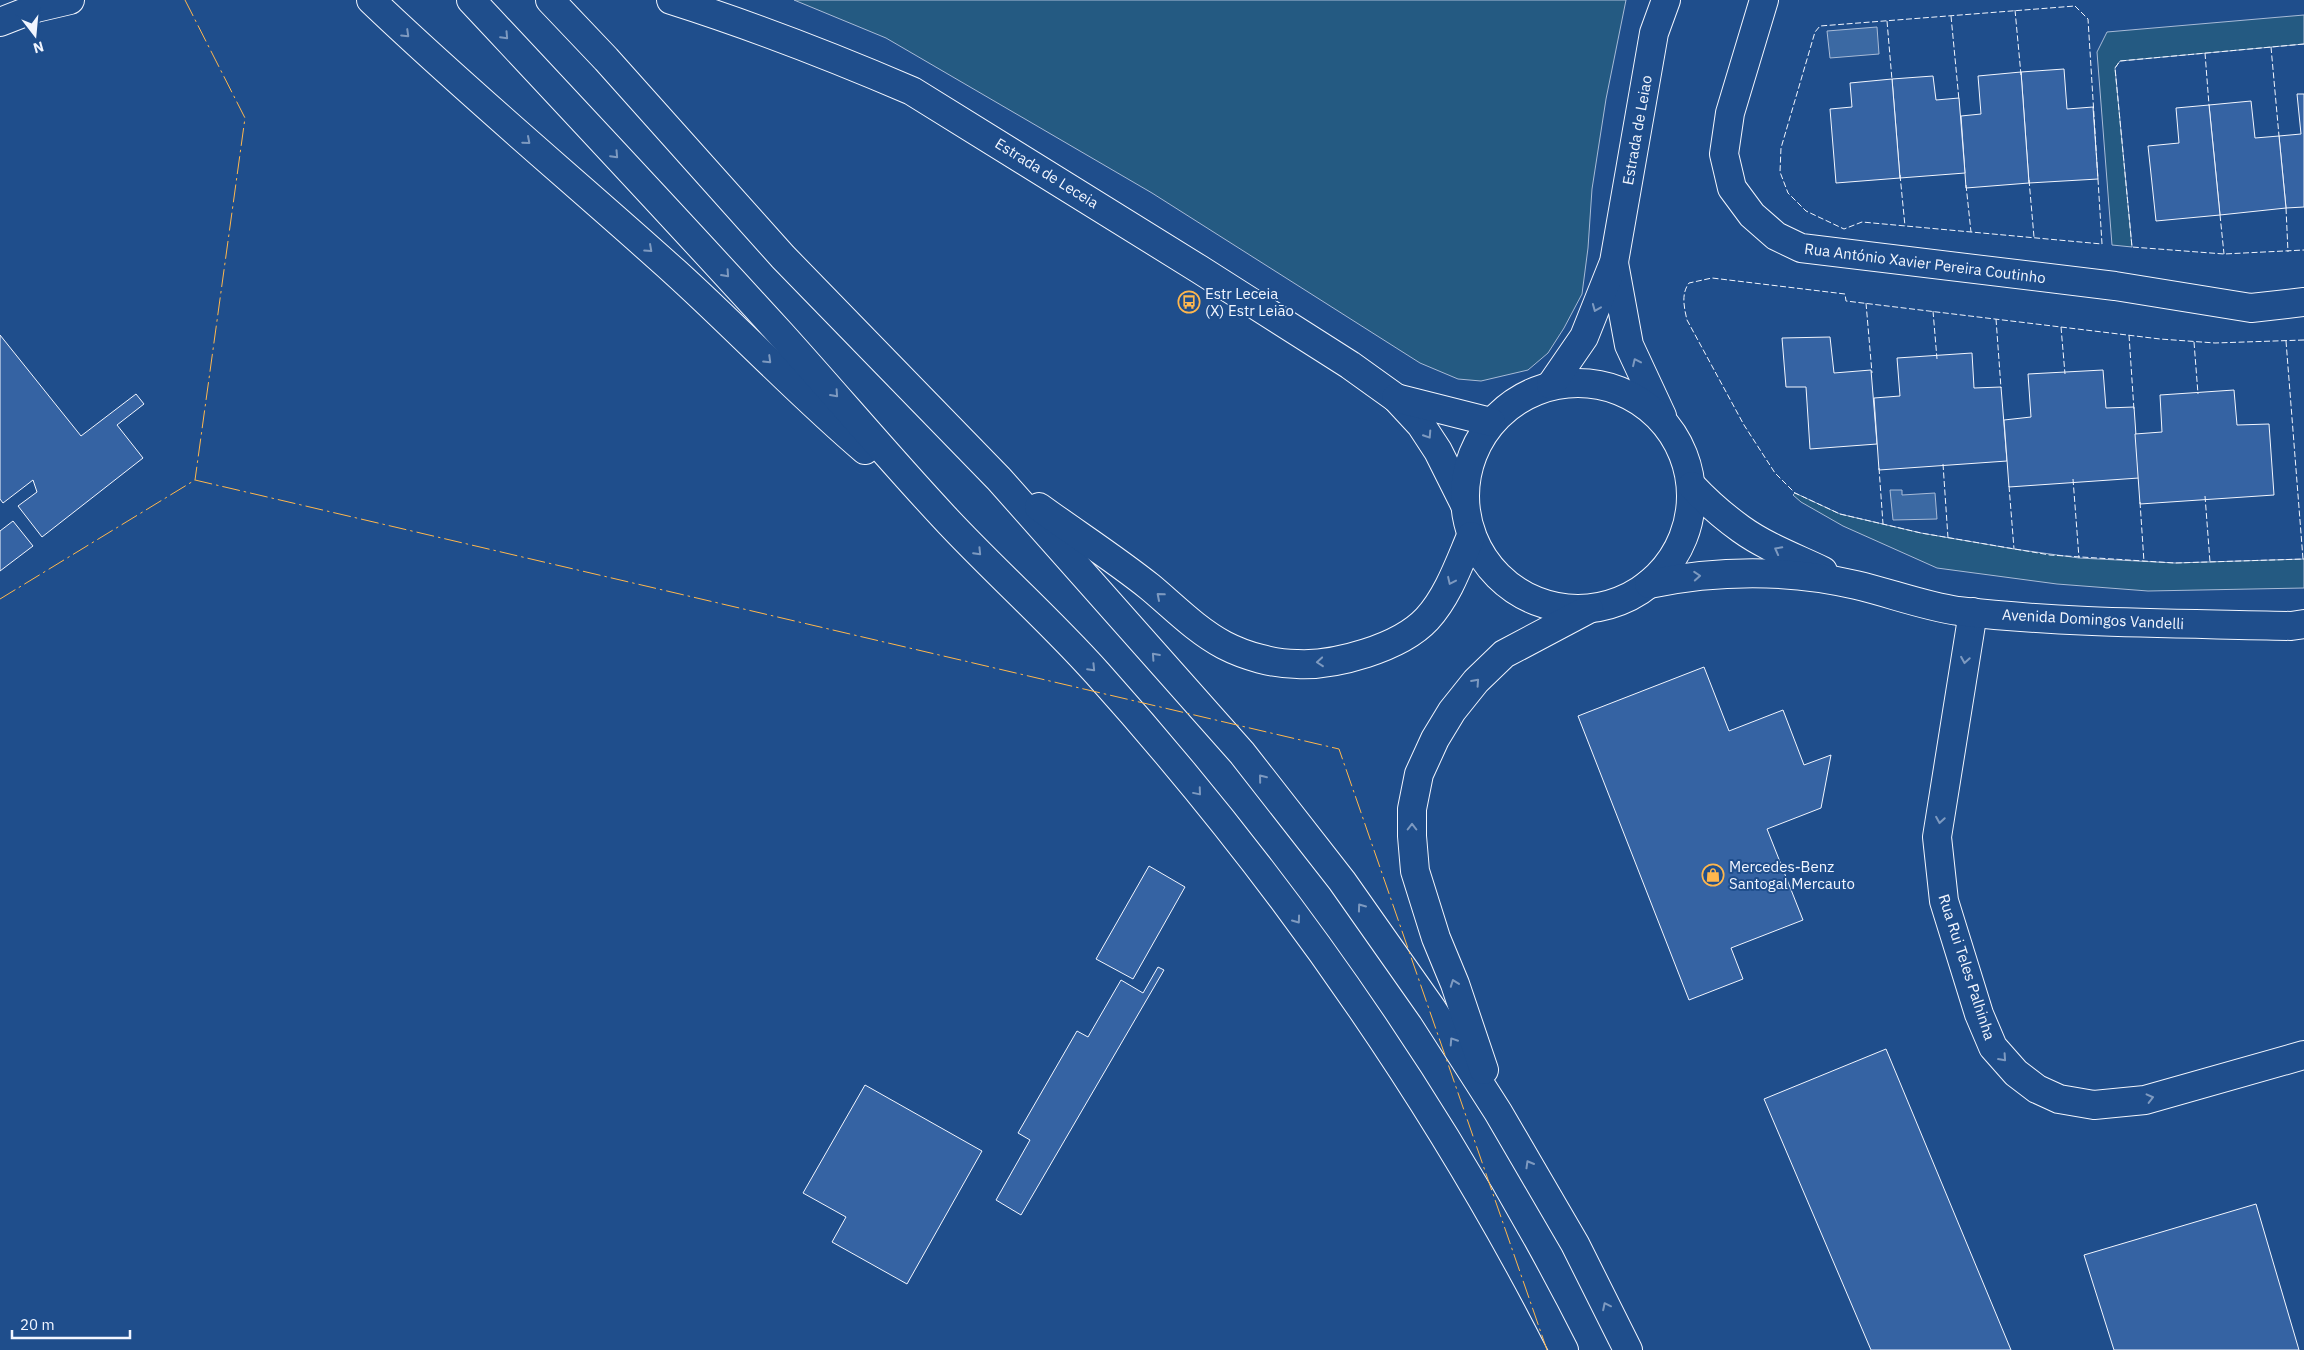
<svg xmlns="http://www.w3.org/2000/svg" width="2304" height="1350" viewBox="0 0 2304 1350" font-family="'IBM Plex Sans',sans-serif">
	<rect width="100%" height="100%" fill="#1f4e8c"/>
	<!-- green -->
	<g fill="#245a82" stroke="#a8bbd7">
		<path d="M 794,0 L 1626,0 L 1606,99 L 1592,189 L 1588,248 L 1582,294 L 1564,328 L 1548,353 L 1528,370 L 1481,381 L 1458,379 L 1420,363 L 1152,193 L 886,38 Z"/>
		<path d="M 2304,15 L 2304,44 L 2120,61 L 2115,68 L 2132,247 L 2112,245 L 2097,52 L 2107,32 Z"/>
		<path d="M 1795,493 L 1840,514 L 1921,533 L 2014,549 L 2079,558 L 2175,563 L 2304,559 L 2304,588 L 2148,591 L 2057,584 L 1937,568 L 1843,526 L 1801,502 L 1793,495 Z"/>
	</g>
	<!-- water -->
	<g fill="#3b69a3" stroke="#a8bbd7">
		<path d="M 1877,27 L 1879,54 L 1830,58 L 1827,31 Z"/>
		<path d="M 1890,490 L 1902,490 L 1902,495 L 1935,493 L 1937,519 L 1893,520 Z"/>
	</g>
	<!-- building -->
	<g fill="#3563a3" stroke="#f2f6ff">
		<path d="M 2064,69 L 2067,109 L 2093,107 L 2098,179 L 2029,183 L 2021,72 Z"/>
		<path d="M 2021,72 L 2029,183 L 1966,188 L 1961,116 L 1981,114 L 1978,76 Z"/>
		<path d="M 1933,76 L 1936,100 L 1959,98 L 1965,173 L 1900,178 L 1892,79 Z"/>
		<path d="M 1892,79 L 1900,178 L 1836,183 L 1830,109 L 1852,107 L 1850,83 Z"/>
		<path d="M 2297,94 L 2304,94 L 2304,207 L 2286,208 L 2279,136 L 2301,134 Z"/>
		<path d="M 2251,101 L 2255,138 L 2279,136 L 2286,208 L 2220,215 L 2209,105 Z"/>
		<path d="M 2209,105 L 2220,215 L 2156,221 L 2148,146 L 2179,143 L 2176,108 Z"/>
		<path d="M 0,335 L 81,436 L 136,394 L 144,404 L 117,425 L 143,458 L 42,537 L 18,506 L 37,492 L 33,480 L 3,503 L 0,499 Z"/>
		<path d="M 1830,337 L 1834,373 L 1871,370 L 1877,444 L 1810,449 L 1806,387 L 1786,387 L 1782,338 Z"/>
		<path d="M 1972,353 L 1974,388 L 2001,387 L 2007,461 L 1879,470 L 1874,398 L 1900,396 L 1897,358 Z"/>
		<path d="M 2103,370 L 2106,408 L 2134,407 L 2139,478 L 2009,487 L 2004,420 L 2031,417 L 2028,374 Z"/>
		<path d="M 2234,390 L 2237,425 L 2269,424 L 2274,495 L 2140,504 L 2135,434 L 2162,432 L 2160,395 Z"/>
		<path d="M 13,521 L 33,546 L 0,571 L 0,531 Z"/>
		<path d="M 1704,667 L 1729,731 L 1783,710 L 1804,765 L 1831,755 L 1821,808 L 1767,829 L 1803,920 L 1731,948 L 1743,979 L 1689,1000 L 1578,716 Z"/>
		<path d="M 1149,866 L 1185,887 L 1133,979 L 1096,959 Z"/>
		<path d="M 1158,967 L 1164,970 L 1021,1215 L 996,1200 L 1030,1140 L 1018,1133 L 1077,1031 L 1088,1037 L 1121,980 L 1143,993 Z"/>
		<path d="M 1886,1049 L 2011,1350 L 1871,1350 L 1764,1099 Z"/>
		<path d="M 865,1085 L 982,1151 L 907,1284 L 832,1242 L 846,1217 L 803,1193 Z"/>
		<path d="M 2256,1204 L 2299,1350 L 2114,1350 L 2084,1255 Z"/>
	</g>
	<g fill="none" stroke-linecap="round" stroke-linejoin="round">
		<!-- street casing -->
		<g stroke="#f2f6ff" stroke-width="30">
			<g id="street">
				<path d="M 1764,0 L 1730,113 L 1724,154 L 1732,188 L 1752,215 L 1776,236 L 1801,248 L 2115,286 L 2251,308 L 2304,302"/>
				<path d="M 1973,612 L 1937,837 L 1944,901 L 1979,1014 L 1993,1047 L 2016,1073 L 2037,1089 L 2059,1099 L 2094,1105 L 2145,1100 L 2304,1055"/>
			</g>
		</g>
		<!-- secondary casing -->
		<g stroke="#f2f6ff" stroke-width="30">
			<g id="secondary">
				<path d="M 671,0 C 753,26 833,57 912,91 L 1199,269 L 1350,365 L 1396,398 L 1421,425 L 1438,451 L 1464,503"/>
				<path d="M 0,22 L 36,8 L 70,0"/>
				<path d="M 1614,263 L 1629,345 L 1662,416"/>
				<circle cx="1578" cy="496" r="113"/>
				<path d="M 1551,385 L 1584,337 L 1614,262 L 1654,33 L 1666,0"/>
				<path d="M 1396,398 L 1491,422"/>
				<path d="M 1692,486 C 1707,502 1723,516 1741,529 C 1766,547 1796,558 1823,571"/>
				<path d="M 1649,584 C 1716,570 1789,569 1856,585 C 1890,593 1924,606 1958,611 C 2068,624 2180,623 2291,626 L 2304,624"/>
			</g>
		</g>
		<!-- primary casing -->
		<g stroke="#f2f6ff" stroke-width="30">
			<g id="primary">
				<path d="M 371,0 C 469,94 574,181 675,272 C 739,330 799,394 865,450"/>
				<path d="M 471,0 C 575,111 679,222 781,334 C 836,395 889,458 944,517 C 994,571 1049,619 1098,674 C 1281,878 1440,1105 1564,1350"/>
				<path d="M 550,0 L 606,59 L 783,257 L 999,479 L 1242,753 L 1342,881 L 1432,1009 L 1498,1112 L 1575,1244 L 1628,1350"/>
				<path d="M 1039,507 C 1076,534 1115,559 1150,587 C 1174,607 1196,630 1224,645 C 1245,656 1274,664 1297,664 C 1335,666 1400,648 1427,619 C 1448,596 1459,564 1471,536"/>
				<path d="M 1484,1070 L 1455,984 L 1436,938 L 1415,871 L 1412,836 L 1412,809 L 1419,774 L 1435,739 L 1452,711 L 1476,681 L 1504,654 L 1589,609"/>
			</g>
		</g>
		<!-- street -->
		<use href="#street" stroke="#1f4e8c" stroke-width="28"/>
		<!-- secondary -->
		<use href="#secondary" stroke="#1f4e8c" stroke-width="28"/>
		<!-- primary -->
		<use href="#primary" stroke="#1f4e8c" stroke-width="28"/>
		<!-- fence -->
		<g stroke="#f2f6ff" stroke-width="1" stroke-dasharray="6 2.5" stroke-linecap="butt">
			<path d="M 2075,6 L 2088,19 L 2102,244 L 1862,222 L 1844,229 L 1806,211 L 1788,193 L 1780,172 L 1781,148 L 1815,32 L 1820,26 Z"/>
			<path d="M 2015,10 L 2021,75"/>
			<path d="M 1951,16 L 1959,100"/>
			<path d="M 1887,21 L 1892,80"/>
			<path d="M 2304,44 L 2120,61 L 2115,68 L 2132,247 L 2224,254 L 2304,250"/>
			<path d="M 2271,47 L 2279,136"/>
			<path d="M 2205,53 L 2209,105"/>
			<path d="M 1900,175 L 1905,226"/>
			<path d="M 2029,180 L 2034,237"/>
			<path d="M 1966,185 L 1971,232"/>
			<path d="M 2286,208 L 2288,252"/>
			<path d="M 2220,215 L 2224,254"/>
			<path d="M 1866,303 L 1872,373"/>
			<path d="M 1933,311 L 1937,359"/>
			<path d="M 1996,319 L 2001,388"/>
			<path d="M 2061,327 L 2065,374"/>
			<path d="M 2129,335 L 2134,410"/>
			<path d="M 2304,340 L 2215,343 L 2160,339 L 1846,301 L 1845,294 L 1712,278 L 1689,283 C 1681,294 1684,307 1687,320 L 1744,425 L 1775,473 L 1795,493 L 1840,514 L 1921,533 L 2050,555 L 2175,563 L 2304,559"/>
			<path d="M 2286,341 L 2303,559"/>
			<path d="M 2194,342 L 2198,394"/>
			<path d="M 1943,464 L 1948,538"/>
			<path d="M 1879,468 L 1883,524"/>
			<path d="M 2073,479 L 2079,558"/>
			<path d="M 2009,486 L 2014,549"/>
			<path d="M 2205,496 L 2210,562"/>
			<path d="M 2140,502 L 2144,562"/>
		</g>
		<!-- power -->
		<g stroke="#ffb74d" stroke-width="1" stroke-dasharray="18 4 2.5 4" stroke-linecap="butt">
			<path d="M 185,0 L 245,118 L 195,480"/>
			<path d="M 0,599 L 195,480 L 1339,749 L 1547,1350"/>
		</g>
	</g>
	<!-- one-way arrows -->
	<defs><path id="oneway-chevron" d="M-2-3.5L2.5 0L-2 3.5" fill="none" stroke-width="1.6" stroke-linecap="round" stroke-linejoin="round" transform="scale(1.25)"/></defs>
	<g stroke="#7e9ac0">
		<use href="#oneway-chevron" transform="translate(406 34) rotate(44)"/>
		<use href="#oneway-chevron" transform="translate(505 36) rotate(47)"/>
		<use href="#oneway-chevron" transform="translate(527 141) rotate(41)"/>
		<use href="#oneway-chevron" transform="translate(615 155) rotate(47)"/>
		<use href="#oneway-chevron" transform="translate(649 249) rotate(42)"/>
		<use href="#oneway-chevron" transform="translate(726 274) rotate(48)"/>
		<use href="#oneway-chevron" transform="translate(1596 308) rotate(112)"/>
		<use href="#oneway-chevron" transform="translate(768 360) rotate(44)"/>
		<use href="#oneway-chevron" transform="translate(1636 362) rotate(-115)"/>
		<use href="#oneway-chevron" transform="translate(835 394) rotate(48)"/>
		<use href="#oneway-chevron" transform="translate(1428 435) rotate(57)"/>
		<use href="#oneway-chevron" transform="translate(1778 550) rotate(-152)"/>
		<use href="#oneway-chevron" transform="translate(978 552) rotate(46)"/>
		<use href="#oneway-chevron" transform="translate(1697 576) rotate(-4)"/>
		<use href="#oneway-chevron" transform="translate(1451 581) rotate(115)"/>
		<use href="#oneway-chevron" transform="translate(1160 596) rotate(-139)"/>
		<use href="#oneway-chevron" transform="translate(1155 656) rotate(-132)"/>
		<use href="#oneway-chevron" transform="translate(1965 660) rotate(99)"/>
		<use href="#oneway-chevron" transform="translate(1320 662) rotate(175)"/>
		<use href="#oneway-chevron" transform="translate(1092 668) rotate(46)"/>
		<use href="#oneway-chevron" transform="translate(1476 682) rotate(-48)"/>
		<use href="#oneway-chevron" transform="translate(1262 778) rotate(-129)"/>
		<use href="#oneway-chevron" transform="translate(1198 792) rotate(50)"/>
		<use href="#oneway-chevron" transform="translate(1940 820) rotate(99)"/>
		<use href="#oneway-chevron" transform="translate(1412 827) rotate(-90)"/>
		<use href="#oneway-chevron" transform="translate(1361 907) rotate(-126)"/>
		<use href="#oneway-chevron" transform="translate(1297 920) rotate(54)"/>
		<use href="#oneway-chevron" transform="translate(1454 983) rotate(-110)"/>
		<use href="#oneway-chevron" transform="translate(1453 1041) rotate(-123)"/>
		<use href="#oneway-chevron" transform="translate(2003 1058) rotate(48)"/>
		<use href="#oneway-chevron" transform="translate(2150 1098) rotate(-14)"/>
		<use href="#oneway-chevron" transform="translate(1529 1164) rotate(-120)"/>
		<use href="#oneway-chevron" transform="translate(1606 1306) rotate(-116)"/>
	</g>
	<!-- icons -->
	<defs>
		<g id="bus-ring" transform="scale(1.125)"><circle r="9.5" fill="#1f4e8c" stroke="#ffb74d" stroke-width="1.5"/><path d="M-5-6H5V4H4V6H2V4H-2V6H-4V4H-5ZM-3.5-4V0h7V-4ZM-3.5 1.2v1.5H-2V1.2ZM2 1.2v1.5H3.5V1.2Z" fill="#ffb74d"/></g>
		<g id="shop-ring" transform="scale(1.125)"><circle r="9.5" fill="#1f4e8c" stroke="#ffb74d" stroke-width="1.5"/><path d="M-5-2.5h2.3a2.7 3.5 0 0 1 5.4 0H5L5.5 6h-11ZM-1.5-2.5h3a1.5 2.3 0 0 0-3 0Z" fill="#ffb74d"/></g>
	</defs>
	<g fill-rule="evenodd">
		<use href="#bus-ring" x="1189" y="302"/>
		<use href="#shop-ring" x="1713" y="875"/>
	</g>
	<g text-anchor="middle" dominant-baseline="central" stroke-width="4" stroke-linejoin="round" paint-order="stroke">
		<!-- street labels -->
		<g font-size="15" fill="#f2f6ff" stroke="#1f4e8c">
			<text transform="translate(1637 130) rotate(-80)">Estrada de Leiao</text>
			<text transform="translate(1047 173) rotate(32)">Estrada de Leceia</text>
			<text transform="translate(1925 263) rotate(7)">Rua António Xavier Pereira Coutinho</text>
			<text transform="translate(2093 619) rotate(3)">Avenida Domingos Vandelli</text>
			<text transform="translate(1967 967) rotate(72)">Rua Rui Teles Palhinha</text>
		</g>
		<!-- poi labels -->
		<g font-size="15" fill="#f2f6ff" stroke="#1f4e8c" text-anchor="start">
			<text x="1205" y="293">Estr Leceia<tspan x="1205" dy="17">(X) Estr Leião</tspan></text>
			<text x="1729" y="866">Mercedes-Benz<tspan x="1729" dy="17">Santogal Mercauto</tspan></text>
		</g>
	</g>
	<!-- north arrow -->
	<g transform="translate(35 35) rotate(164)" stroke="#1f4e8c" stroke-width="4" paint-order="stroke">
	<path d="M0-4L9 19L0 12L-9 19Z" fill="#f2f6ff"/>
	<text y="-8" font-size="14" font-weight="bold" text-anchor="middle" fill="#f2f6ff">N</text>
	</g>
	<!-- scale -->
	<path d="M12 1330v8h118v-8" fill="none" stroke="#f2f6ff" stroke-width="2.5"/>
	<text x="20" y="1330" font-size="15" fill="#f2f6ff" stroke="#1f4e8c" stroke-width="4" paint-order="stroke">20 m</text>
</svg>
